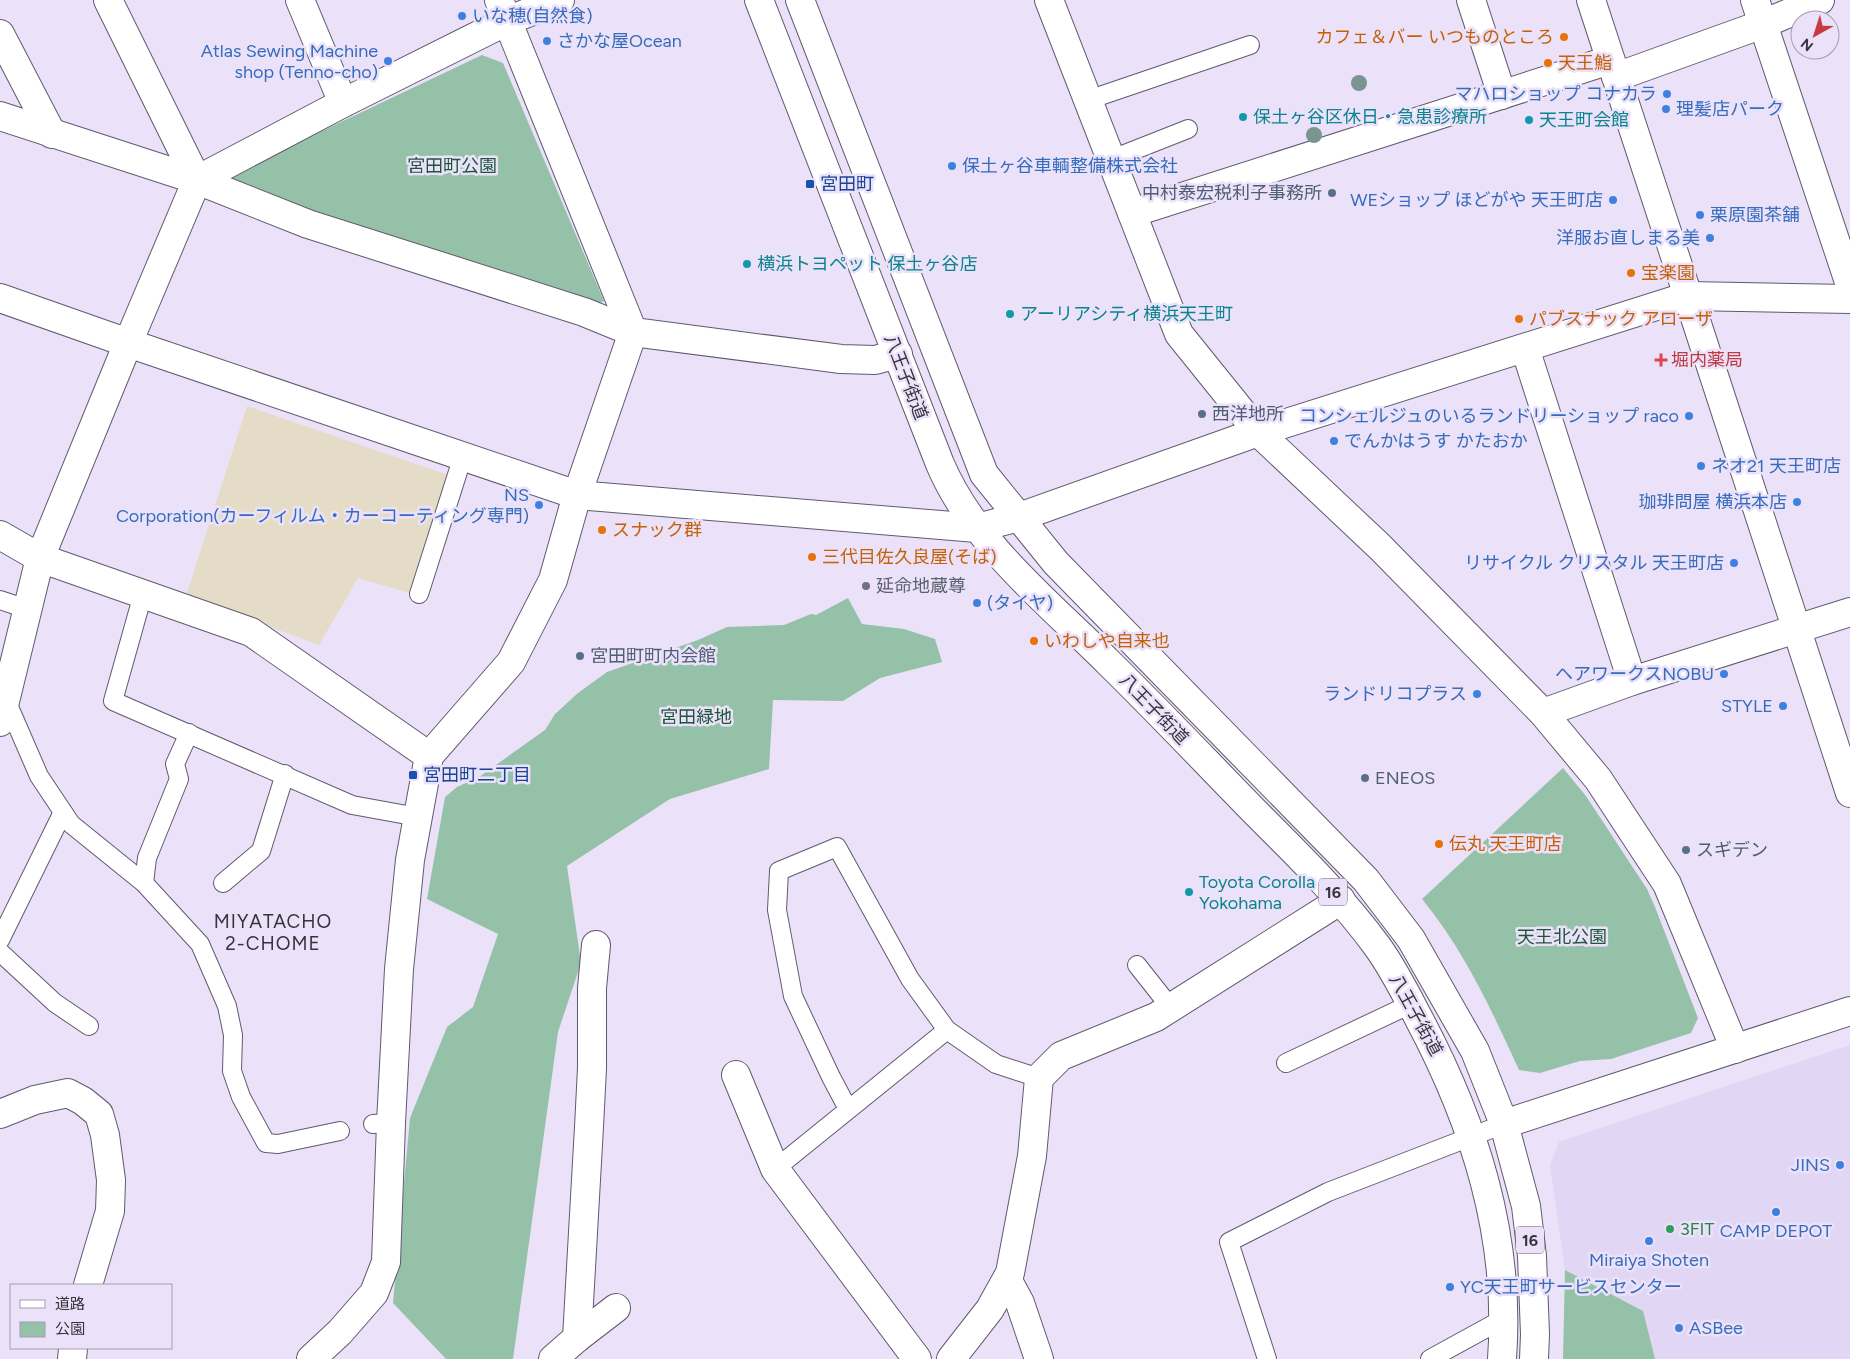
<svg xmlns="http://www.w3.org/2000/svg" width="1850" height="1359" viewBox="0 0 1850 1359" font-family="Figtree,'Noto Sans JP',sans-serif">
	<rect width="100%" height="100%" fill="#ebe2f9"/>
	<!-- built -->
	<path fill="#e1d6f4" d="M 1850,1045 L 1850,1359 L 1563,1359 L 1565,1270 L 1550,1165 L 1559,1142 Z"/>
	<!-- industrial -->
	<path fill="#e5dcc7" d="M 247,406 L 451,476 L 410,593 L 358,578 L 319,645 L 186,596 Z"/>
	<!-- green -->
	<g fill="#95c1a9">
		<path d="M 482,55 L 503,63 L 604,301 L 590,308 L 221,179 Z"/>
		<path d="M 848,598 L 862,624 L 904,629 L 935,639 L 942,662 L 880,678 L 843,701 L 773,700 L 769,769 L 670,799 L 567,866 L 581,963 L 558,1032 L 513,1359 L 446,1359 L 393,1303 L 410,1118 L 447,1027 L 473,1007 L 498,934 L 427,899 L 445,797 L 457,787 L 479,777 L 545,730 L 555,714 L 578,693 L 607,672 L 698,640 L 727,627 L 784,625 L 811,614 L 816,615 Z"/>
		<path d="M 1563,768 L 1586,796 L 1647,889 L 1655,907 L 1698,1018 L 1691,1033 L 1611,1059 L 1580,1061 L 1540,1073 L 1519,1070 C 1492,1011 1464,950 1422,899 Z"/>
		<path d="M 1565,1270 L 1643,1311 L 1655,1359 L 1563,1359 Z"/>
	</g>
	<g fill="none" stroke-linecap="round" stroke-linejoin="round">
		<!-- lane casing -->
		<g stroke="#61596d" stroke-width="20">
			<g id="lane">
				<path d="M 1088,100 L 1250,45"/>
				<path d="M 1112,159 L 1188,129"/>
				<path d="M 143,594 L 113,701 L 352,805 L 418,817"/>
				<path d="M 419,594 L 463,456"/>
				<path d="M 0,600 L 27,609"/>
				<path d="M 6,700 L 39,776 L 71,824 L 144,883 L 200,944 L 227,1006 L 233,1035 L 232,1071 L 241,1097 L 266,1143 L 278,1144 L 340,1131"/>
				<path d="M 144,883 L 147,858 L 179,779 L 175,764 L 189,733"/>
				<path d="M 223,883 L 261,851 L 285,774"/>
				<path d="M 0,940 L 63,812"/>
				<path d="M 0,952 L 55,1003 L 89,1026"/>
				<path d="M 1137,965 L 1171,1008"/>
				<path d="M 1286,1063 L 1411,1004"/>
				<path d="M 848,1109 L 831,1077 L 793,996 L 777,910 L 779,871 L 837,847 L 910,979 L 947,1030 L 996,1064 L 1039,1078"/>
				<path d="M 373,1124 L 391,1123"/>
				<path d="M 775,1169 L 947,1030"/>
				<path d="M 1267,1359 L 1229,1242 L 1328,1192 L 1504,1124"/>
				<path d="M 1430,1359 L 1503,1319"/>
			</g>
		</g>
		<!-- street casing -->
		<g stroke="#61596d" stroke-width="30">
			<g id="street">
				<path d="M 108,0 L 197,180"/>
				<path d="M 300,0 L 343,103"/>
				<path d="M 1049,0 L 1179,334 L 1258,432"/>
				<path d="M 1471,0 L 1502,95"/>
				<path d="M 1591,0 L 1688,296"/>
				<path d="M 1755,0 L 1850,285"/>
				<path d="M 0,34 L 52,134"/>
				<path d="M 1616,77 L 1763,24 L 1820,0"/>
				<path d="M 0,116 L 197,180 L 308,224 L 584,312 L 633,332 L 841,359 L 875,360 L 898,354"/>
				<path d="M 1132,213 L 1610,60"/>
				<path d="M 0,298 L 128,343 L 577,495 L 977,528"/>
				<path d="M 128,343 L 197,180 L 343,103 L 507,21 L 560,0"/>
				<path d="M 1525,348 L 1632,681"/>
				<path d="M 0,535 L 40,558 L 251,632 L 429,756"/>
				<path d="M 1543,713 L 1632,681 L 1850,612"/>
				<path d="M 0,722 L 40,558"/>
				<path d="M 736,1075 L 775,1169 L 917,1359"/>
				<path d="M 0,1114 L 35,1100 L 68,1093 L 83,1101 L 99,1114 L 105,1135 L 111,1180 L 110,1211 L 88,1285"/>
				<path d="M 1007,1279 L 1020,1303 L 1039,1359"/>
				<path d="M 577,1338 L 616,1308"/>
				<path d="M 72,1359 L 73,1348"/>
				<path d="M 311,1359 L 340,1332 L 374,1293 L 386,1262 L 391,1123 L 399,969 L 410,860 L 429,756 L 511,662 L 553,580 L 577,495 L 633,332 L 499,0"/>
				<path d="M 553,1359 L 577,1338 L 589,1127 L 592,1068 L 592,988 L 596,945"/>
				<path d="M 951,1359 L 990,1309 L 1010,1273 L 1032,1156 L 1039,1078 L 1061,1056 L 1156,1017 L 1341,900"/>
			</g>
		</g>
		<!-- secondary casing -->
		<g stroke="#61596d" stroke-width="30">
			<g id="secondary">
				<path d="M 1688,296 L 1850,793"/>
				<path d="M 1258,432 L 1380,547 L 1543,713 L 1598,779 L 1667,884 L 1735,1049"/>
				<path d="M 977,528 L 1019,517 L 1258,432 L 1688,296 L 1850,299"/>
				<path d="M 40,558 L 128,343"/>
				<path d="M 1504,1124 L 1850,1011"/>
			</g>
		</g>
		<!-- highway casing -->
		<g stroke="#61596d" stroke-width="30">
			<g id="highway">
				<path d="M 759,0 L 940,464 C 974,544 1049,603 1109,663 C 1159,712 1207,763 1255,812 C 1298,855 1341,897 1377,946 C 1393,968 1406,994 1418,1017 C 1475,1124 1511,1237 1502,1359"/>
				<path d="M 800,0 L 984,474 L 1056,563 L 1366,880 L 1411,939 L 1475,1051 L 1504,1124 L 1526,1206 L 1532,1256 L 1535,1334 L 1534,1359"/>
			</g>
		</g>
		<!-- lane -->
		<use href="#lane" stroke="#fff" stroke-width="18"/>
		<!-- street -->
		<use href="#street" stroke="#fff" stroke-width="28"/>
		<!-- secondary -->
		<use href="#secondary" stroke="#fff" stroke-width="28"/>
		<!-- highway -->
		<use href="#highway" stroke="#fff" stroke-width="28"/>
	</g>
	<!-- trees -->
	<g fill="#7a9591">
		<circle cx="1359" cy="83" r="8"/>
		<circle cx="1314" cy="135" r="8"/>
	</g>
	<!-- markers -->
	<g fill="#3f7fe0" stroke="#ebe2f9" stroke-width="2">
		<circle cx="462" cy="16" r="5"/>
		<circle cx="547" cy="41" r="5"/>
		<circle cx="388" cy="61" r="5"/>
		<circle cx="1667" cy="94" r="5"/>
		<circle cx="1666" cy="109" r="5"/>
		<circle cx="952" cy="166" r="5"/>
		<circle cx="1613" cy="200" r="5"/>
		<circle cx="1700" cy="215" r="5"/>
		<circle cx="1710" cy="238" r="5"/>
		<circle cx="1689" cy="416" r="5"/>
		<circle cx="1334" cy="441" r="5"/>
		<circle cx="1701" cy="466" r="5"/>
		<circle cx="1797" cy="502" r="5"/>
		<circle cx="539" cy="505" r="5"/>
		<circle cx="1734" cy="563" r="5"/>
		<circle cx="977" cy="603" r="5"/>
		<circle cx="1724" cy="674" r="5"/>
		<circle cx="1477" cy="694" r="5"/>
		<circle cx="1783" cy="706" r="5"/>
		<circle cx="1840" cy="1165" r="5"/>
		<circle cx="1776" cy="1212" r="5"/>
		<circle cx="1649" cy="1241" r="5"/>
		<circle cx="1450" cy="1287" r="5"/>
		<circle cx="1679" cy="1328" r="5"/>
	</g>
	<g fill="#e8710a" stroke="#ebe2f9" stroke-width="2">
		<circle cx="1564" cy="37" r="5"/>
		<circle cx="1548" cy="63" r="5"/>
		<circle cx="1631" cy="273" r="5"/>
		<circle cx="1519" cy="319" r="5"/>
		<circle cx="602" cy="530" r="5"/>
		<circle cx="812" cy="557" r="5"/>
		<circle cx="1034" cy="641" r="5"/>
		<circle cx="1439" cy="844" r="5"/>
	</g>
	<g fill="#0f9aa8" stroke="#ebe2f9" stroke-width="2">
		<circle cx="1243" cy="117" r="5"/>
		<circle cx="1529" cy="120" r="5"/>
		<circle cx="747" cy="264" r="5"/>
		<circle cx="1010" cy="314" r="5"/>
		<circle cx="1189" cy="892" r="5"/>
	</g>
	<g fill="#1a4fb4" stroke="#ebe2f9" stroke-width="2">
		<rect x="805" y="179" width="10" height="10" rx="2.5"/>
		<rect x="408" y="770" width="10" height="10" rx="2.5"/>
	</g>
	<g fill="#5c6f8a" stroke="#ebe2f9" stroke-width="2">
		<circle cx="1332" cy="193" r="5"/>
		<circle cx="1202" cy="414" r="5"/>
		<circle cx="580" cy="656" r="5"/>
		<circle cx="1365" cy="778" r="5"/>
		<circle cx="1686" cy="850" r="5"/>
	</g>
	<path fill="#e0444e" stroke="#ebe2f9" stroke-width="2" d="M1658.5 352.5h5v5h5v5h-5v5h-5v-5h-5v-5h5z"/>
	<circle fill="#6b7280" stroke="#ebe2f9" stroke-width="2" cx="866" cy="586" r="5"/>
	<circle fill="#2e9e5b" stroke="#ebe2f9" stroke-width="2" cx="1670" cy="1229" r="5"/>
	<g text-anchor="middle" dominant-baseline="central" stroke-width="5" stroke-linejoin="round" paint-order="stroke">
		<!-- shield labels -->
		<g fill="#ebe2f9" stroke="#6c6875" stroke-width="1">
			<rect x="1319" y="878.5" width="28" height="27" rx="4"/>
			<rect x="1516" y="1226.5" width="28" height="27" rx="4"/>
		</g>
		<g font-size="16" font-weight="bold" fill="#36333c">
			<text x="1333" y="892">16</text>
			<text x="1530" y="1240">16</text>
		</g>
		<!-- shop labels -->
		<g font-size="18" fill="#366cbe" stroke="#ebe2f9" text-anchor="end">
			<text x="472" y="16" text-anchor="start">いな穂(自然食)</text>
			<text x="557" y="41" text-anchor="start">さかな屋Ocean</text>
			<text x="378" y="51">Atlas Sewing Machine<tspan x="378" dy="21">shop (Tenno-cho)</tspan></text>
			<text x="1657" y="94">マハロショップ コナカラ</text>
			<text x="1676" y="109" text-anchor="start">理髪店パーク</text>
			<text x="962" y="166" text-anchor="start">保土ヶ谷車輌整備株式会社</text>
			<text x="1603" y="200">WEショップ ほどがや 天王町店</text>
			<text x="1710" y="215" text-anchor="start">栗原園茶舗</text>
			<text x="1700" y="238">洋服お直しまる美</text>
			<text x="1679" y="416">コンシェルジュのいるランドリーショップ raco</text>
			<text x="1344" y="441" text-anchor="start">でんかはうす かたおか</text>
			<text x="1711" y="466" text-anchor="start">ネオ21 天王町店</text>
			<text x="529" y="495">NS<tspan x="529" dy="21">Corporation(カーフィルム・カーコーティング専門)</tspan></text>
			<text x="1787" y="502">珈琲問屋 横浜本店</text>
			<text x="1724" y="563">リサイクル クリスタル 天王町店</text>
			<text x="987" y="603" text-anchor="start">(タイヤ)</text>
			<text x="1714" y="674">ヘアワークスNOBU</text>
			<text x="1467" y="694">ランドリコプラス</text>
			<text x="1773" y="706">STYLE</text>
			<text x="1830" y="1165">JINS</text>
			<text x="1776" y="1231" text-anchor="middle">CAMP DEPOT</text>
			<text x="1649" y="1260" text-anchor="middle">Miraiya Shoten</text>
			<text x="1460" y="1287" text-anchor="start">YC天王町サービスセンター</text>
			<text x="1689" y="1328" text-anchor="start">ASBee</text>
		</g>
		<!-- food labels -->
		<g font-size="18" fill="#c56008" stroke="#ebe2f9" text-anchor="start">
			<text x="1554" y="37" text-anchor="end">カフェ＆バー いつものところ</text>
			<text x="1558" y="63">天王鮨</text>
			<text x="1641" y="273">宝楽園</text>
			<text x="1529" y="319">パブスナック アローザ</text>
			<text x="612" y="530">スナック群</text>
			<text x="822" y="557">三代目佐久良屋(そば)</text>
			<text x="1044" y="641">いわしや自来也</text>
			<text x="1449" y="844">伝丸 天王町店</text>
		</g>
		<!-- culture labels -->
		<g font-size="18" fill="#0d838f" stroke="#ebe2f9" text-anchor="start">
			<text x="1253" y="117">保土ヶ谷区休日・急患診療所</text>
			<text x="1539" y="120">天王町会館</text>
			<text x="757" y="264">横浜トヨペット 保土ヶ谷店</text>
			<text x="1020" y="314">アーリアシティ横浜天王町</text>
			<text x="1199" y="882">Toyota Corolla<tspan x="1199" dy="21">Yokohama</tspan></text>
		</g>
		<!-- park labels -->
		<g font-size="18" fill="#1e563c" stroke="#ebe2f9">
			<text x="452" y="166">宮田町公園</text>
			<text x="696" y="717">宮田緑地</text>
			<text x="1562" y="937">天王北公園</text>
		</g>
		<!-- transit labels -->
		<g font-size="18" fill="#164399" stroke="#ebe2f9" text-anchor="start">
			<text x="820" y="184">宮田町</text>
			<text x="423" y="775">宮田町二丁目</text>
		</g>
		<!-- service labels -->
		<g font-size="18" fill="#4e5e75" stroke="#ebe2f9" text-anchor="start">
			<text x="1322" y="193" text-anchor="end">中村泰宏税利子事務所</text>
			<text x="1212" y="414">西洋地所</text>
			<text x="590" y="656">宮田町町内会館</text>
			<text x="1375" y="778">ENEOS</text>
			<text x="1696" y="850">スギデン</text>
		</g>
		<!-- health labels -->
		<g font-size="18" fill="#be3a42" stroke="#ebe2f9" text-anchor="start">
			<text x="1671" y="360">堀内薬局</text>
		</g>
		<!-- street labels -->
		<g font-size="18" fill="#36333c" stroke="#ebe2f9">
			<text transform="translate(906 377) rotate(69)">八王子街道</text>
			<text transform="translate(1154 709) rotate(46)">八王子街道</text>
			<text transform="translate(1416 1015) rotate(61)">八王子街道</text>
		</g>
		<!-- worship labels -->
		<g font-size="18" fill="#5b616d" stroke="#ebe2f9" text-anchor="start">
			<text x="876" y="586">延命地蔵尊</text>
		</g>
		<!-- leisure labels -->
		<g font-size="18" fill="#27864d" stroke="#ebe2f9" text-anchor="start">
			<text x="1680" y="1229">3FIT</text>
		</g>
		<!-- neighbourhood labels -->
		<g font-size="19" letter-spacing="1" fill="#36333c" stroke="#ebe2f9">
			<text x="273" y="921">MIYATACHO<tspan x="273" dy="22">2-CHOME</tspan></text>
		</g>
	</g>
	<!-- legend -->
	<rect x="10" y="1284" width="162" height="65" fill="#ebe2f9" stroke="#a39cad"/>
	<rect x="20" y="1300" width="25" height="8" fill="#ffffff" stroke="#a39cad"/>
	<text x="55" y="1309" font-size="15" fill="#36333c">道路</text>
	<rect x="20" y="1322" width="25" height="15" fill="#95c1a9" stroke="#a39cad"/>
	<text x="55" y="1334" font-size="15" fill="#36333c">公園</text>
	<!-- north arrow -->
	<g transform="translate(1815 35) rotate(219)"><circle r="24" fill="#ebe2f9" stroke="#a39cad"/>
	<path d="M0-4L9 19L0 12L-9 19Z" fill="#c93942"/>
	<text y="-8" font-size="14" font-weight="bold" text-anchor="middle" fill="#36333c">N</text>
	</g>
</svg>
